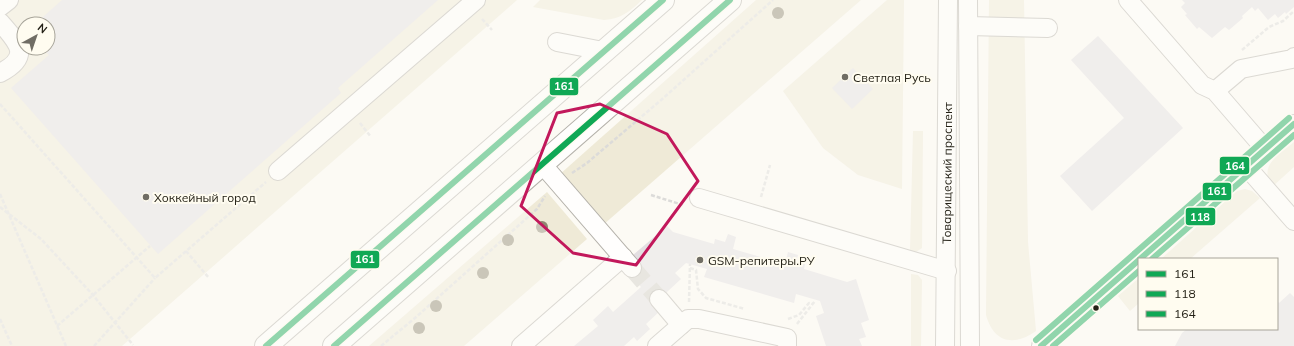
<svg xmlns="http://www.w3.org/2000/svg" width="1294" height="346" viewBox="0 0 1294 346" font-family="Mulish,sans-serif">
	<rect width="100%" height="100%" fill="#fcfaf4"/>
	<!-- green -->
	<g fill="#efead7" fill-rule="evenodd">
		<path d="M 0,0 L 517,0 L 122,346 L 0,346 ZM 24,24 L 48,24 L 48,48 L 24,48 Z"/>
		<path d="M 540,0 L 642,0 C 630,11 621,19 604,20 L 533,7 Z"/>
		<path d="M 756,0 L 861,0 L 603,225 L 559,175 Z"/>
		<path d="M 887,0 L 904,0 L 902,189 L 858,175 L 823,148 L 783,91 Z"/>
		<path d="M 989,0 L 1024,0 L 1028,242 L 1036,331 C 1015,346 994,344 986,315 Z"/>
		<path d="M 913,131 L 923,131 L 922,248 L 916,252 L 910,251 Z"/>
		<path d="M 1294,142 L 1294,167 L 1272,187 C 1258,165 1279,155 1294,142 Z"/>
		<path d="M 1245,189 L 1252,191 L 1260,198 L 1190,259 L 1161,259 L 1237,191 Z"/>
		<path d="M 547,192 L 587,239 L 464,346 L 369,346 Z"/>
		<path d="M 911,274 L 918,275 L 922,280 L 921,346 L 911,346 Z"/>
		<path d="M 1139,278 L 1139,303 L 1130,311 L 1118,296 Z"/>
	</g>
	<!-- building -->
	<g fill="#e3dfe2">
		<path d="M 62,0 L 438,0 L 338,88 L 341,93 L 158,254 L 11,88 L 49,55 L 42,48 L 48,48 L 48,24 L 35,24 Z"/>
		<path d="M 1182,0 L 1294,0 L 1294,7 L 1286,14 L 1285,12 L 1278,18 L 1275,14 L 1268,20 L 1258,8 L 1255,11 L 1252,7 L 1242,16 L 1243,18 L 1229,30 L 1225,27 L 1212,38 L 1199,27 L 1197,29 L 1185,15 L 1187,14 L 1181,7 L 1185,3 Z"/>
		<path d="M 1098,36 L 1183,128 L 1092,211 L 1060,176 L 1124,118 L 1071,60 Z"/>
		<path d="M 853,68 L 873,89 L 852,109 L 832,88 Z"/>
		<path d="M 667,226 L 673,232 L 714,244 L 715,239 L 725,242 L 728,234 L 736,237 L 733,249 L 785,264 L 788,252 L 798,255 L 796,262 L 805,264 L 804,269 L 847,282 L 856,279 L 869,320 L 861,323 L 866,337 L 859,339 L 862,346 L 826,346 L 816,316 L 824,313 L 820,301 L 796,294 L 794,303 L 704,277 L 707,269 L 686,263 L 675,273 L 681,279 L 655,303 L 661,310 L 646,324 L 650,329 L 637,341 L 634,337 L 624,346 L 574,346 L 598,326 L 593,320 L 608,306 L 613,312 L 641,287 L 628,272 L 639,262 L 633,255 Z"/>
		<path d="M 1290,293 L 1294,297 L 1294,346 L 1175,346 L 1182,333 L 1187,329 L 1277,329 L 1277,301 L 1279,303 Z"/>
	</g>
	<g fill="none" stroke-linecap="round" stroke-linejoin="round">
		<!-- minor-tunnel -->
		<path stroke="#d1cfc8" stroke-width="18" stroke-dasharray="18 9" stroke-linecap="butt" d="M 632,268 L 659,299"/>
		<!-- minor casing -->
		<g stroke="#b5b2ab" stroke-width="20">
			<g id="minor">
				<path d="M 968,0 L 970,346"/>
				<path d="M 1128,0 L 1202,85 L 1215,91 L 1265,149"/>
				<path d="M 0,7 L 9,0"/>
				<path d="M 0,22 C 17,42 33,56 0,73"/>
				<path d="M 968,26 L 1048,28"/>
				<path d="M 557,42 L 603,51"/>
				<path d="M 1215,91 L 1241,69 L 1292,59 L 1294,57"/>
				<path d="M 542,164 L 632,268"/>
				<path d="M 1246,166 L 1294,221"/>
				<path d="M 278,171 L 476,0"/>
				<path d="M 699,198 L 947,271"/>
				<path d="M 1140,259 L 1294,124"/>
				<path d="M 659,299 L 681,325"/>
				<path d="M 521,346 L 623,257"/>
				<path d="M 657,346 L 688,319 L 699,319 L 787,338 L 787,346"/>
				<path id="s1" d="M 945,346 L 948,0"/>
				<path d="M 1041,346 L 1139,260"/>
			</g>
		</g>
		<!-- major casing -->
		<g stroke="#b5b2ab" stroke-width="24">
			<g id="major">
				<path d="M 266,346 L 663,0"/>
				<path d="M 334,346 L 730,0"/>
			</g>
		</g>
		<!-- path -->
		<g stroke="#dcdbd9" stroke-width="2.5" stroke-dasharray="4 2" stroke-linecap="butt">
			<path d="M 482,19 L 492,30"/>
			<path d="M 1242,50 L 1269,27 L 1283,21 L 1294,11"/>
			<path d="M 0,104 L 155,278 L 266,182"/>
			<path d="M 360,123 L 371,137"/>
			<path d="M 572,173 L 587,163 L 660,101 L 773,0"/>
			<path d="M 0,194 L 66,346"/>
			<path d="M 651,195 L 683,205"/>
			<path d="M 761,197 L 770,165"/>
			<path d="M 0,207 L 41,239 L 93,295 L 133,345"/>
			<path d="M 186,251 L 209,278"/>
			<path d="M 690,268 L 696,270 L 698,289 L 706,298 L 745,309"/>
			<path d="M 689,302 L 690,264"/>
			<path d="M 0,319 L 12,346"/>
			<path d="M 788,319 L 799,315 L 809,303 L 813,304"/>
			<path d="M 797,324 L 815,301"/>
			<path d="M 57,326 L 150,246"/>
			<path d="M 94,346 L 155,278"/>
			<path d="M 381,346 L 415,318 L 537,209 L 545,196"/>
		</g>
		<!-- minor -->
		<use href="#minor" stroke="#fffefd" stroke-width="18"/>
		<!-- major -->
		<use href="#major" stroke="#fffefd" stroke-width="22"/>
		<!-- bus-1 casing -->
		<g stroke="#fffcf0" stroke-width="9">
			<g id="bus-1">
				<path d="M 1140,259 L 1294,124"/>
				<path d="M 266,346 L 663,0"/>
				<path d="M 334,346 L 730,0"/>
				<path d="M 1041,346 L 1139,260"/>
			</g>
		</g>
		<!-- bus-2 casing -->
		<g stroke="#fffcf0" stroke-width="9">
			<g id="bus-2">
				<path d="M 1152,259 L 1294,135"/>
				<path d="M 1053,346 L 1139,271"/>
			</g>
		</g>
		<!-- bus-3 casing -->
		<g stroke="#fffcf0" stroke-width="9">
			<g id="bus-3">
				<path d="M 1135,253 L 1289,118"/>
				<path d="M 1036,340 L 1134,254"/>
			</g>
		</g>
		<!-- bus-1 -->
		<use href="#bus-1" stroke="#10a855" stroke-width="6"/>
		<!-- bus-2 -->
		<use href="#bus-2" stroke="#10a855" stroke-width="6"/>
		<!-- bus-3 -->
		<use href="#bus-3" stroke="#10a855" stroke-width="6"/>
	</g>
	<!-- trees -->
	<g fill="#8e8871">
		<circle cx="778" cy="13" r="6"/>
		<circle cx="542" cy="227" r="6"/>
		<circle cx="508" cy="240" r="6"/>
		<circle cx="483" cy="273" r="6"/>
		<circle cx="436" cy="306" r="6"/>
		<circle cx="419" cy="328" r="6"/>
	</g>
	<!-- marked area -->
	<path d="M0 0H1294V346H0ZM 600,104 L 667,134 L 698,181 L 636,265 L 573,253 L 521,206 L 557,113 Z" fill="#fcfaf4" fill-opacity=".55" fill-rule="evenodd"/>
	<path fill="none" stroke="#c2185b" stroke-width="3" stroke-linejoin="round" d="M 600,104 L 667,134 L 698,181 L 636,265 L 573,253 L 521,206 L 557,113 Z"/>
	<!-- markers -->
	<g fill="#706d64" stroke="#fffcf0" stroke-width="1.5">
		<circle cx="845" cy="77" r="4"/>
		<circle cx="146" cy="197" r="4"/>
		<circle cx="700" cy="260" r="4"/>
	</g>
	<circle fill="#242116" stroke="#fffcf0" stroke-width="1.5" cx="1096" cy="308" r="3.5"/>
	<g text-anchor="middle" dominant-baseline="central" stroke-width="4" stroke-linejoin="round" paint-order="stroke">
		<!-- poi labels -->
		<g font-size="12" fill="#242116" stroke="#fffcf0" text-anchor="start">
			<text x="853" y="77">Светлая Русь</text>
			<text x="154" y="197">Хоккейный город</text>
			<text x="708" y="260">GSM-репитеры.РУ</text>
		</g>
		<!-- street labels -->
		<g font-size="12" fill="#242116" stroke="#fffcf0">
			<text stroke="none"><textPath href="#s1" startOffset="173">Товарищеский проспект</textPath></text>
		</g>
	</g>
	<g stroke="#fffcf0" stroke-width="1.5">
		<rect x="549" y="77" width="30" height="19" rx="4" fill="#10a855"/>
		<rect x="1219" y="156" width="31" height="19" rx="4" fill="#10a855"/>
		<rect x="1202" y="182" width="30" height="19" rx="4" fill="#10a855"/>
		<rect x="1185" y="207" width="31" height="19" rx="4" fill="#10a855"/>
		<rect x="350" y="250" width="30" height="19" rx="4" fill="#10a855"/>
	</g>
	<g font-size="11" text-anchor="middle" font-weight="bold" fill="#fff">
		<text x="564" y="90">161</text>
		<text x="1235" y="170">164</text>
		<text x="1217" y="195">161</text>
		<text x="1200" y="221">118</text>
		<text x="365" y="263">161</text>
	</g>
	<!-- legend -->
	<rect x="1138" y="258" width="140" height="72" fill="#fffcf0" stroke="#a7a499"/>
	<rect x="1146" y="271" width="20" height="6" fill="#10a855" stroke="#a7a499"/>
	<text x="1174" y="278" font-size="12" fill="#242116">161</text>
	<rect x="1146" y="291" width="20" height="6" fill="#10a855" stroke="#a7a499"/>
	<text x="1174" y="298" font-size="12" fill="#242116">118</text>
	<rect x="1146" y="311" width="20" height="6" fill="#10a855" stroke="#a7a499"/>
	<text x="1174" y="318" font-size="12" fill="#242116">164</text>
	<!-- north arrow -->
	<g transform="translate(36 36) rotate(40)"><circle r="19" fill="#fffcf0" stroke="#a7a499"/>
	<path d="M0-3L7 15L0 10L-7 15Z" fill="#706d64"/>
	<text y="-6" font-size="11" font-weight="bold" text-anchor="middle" fill="#242116">N</text>
	</g>
</svg>
